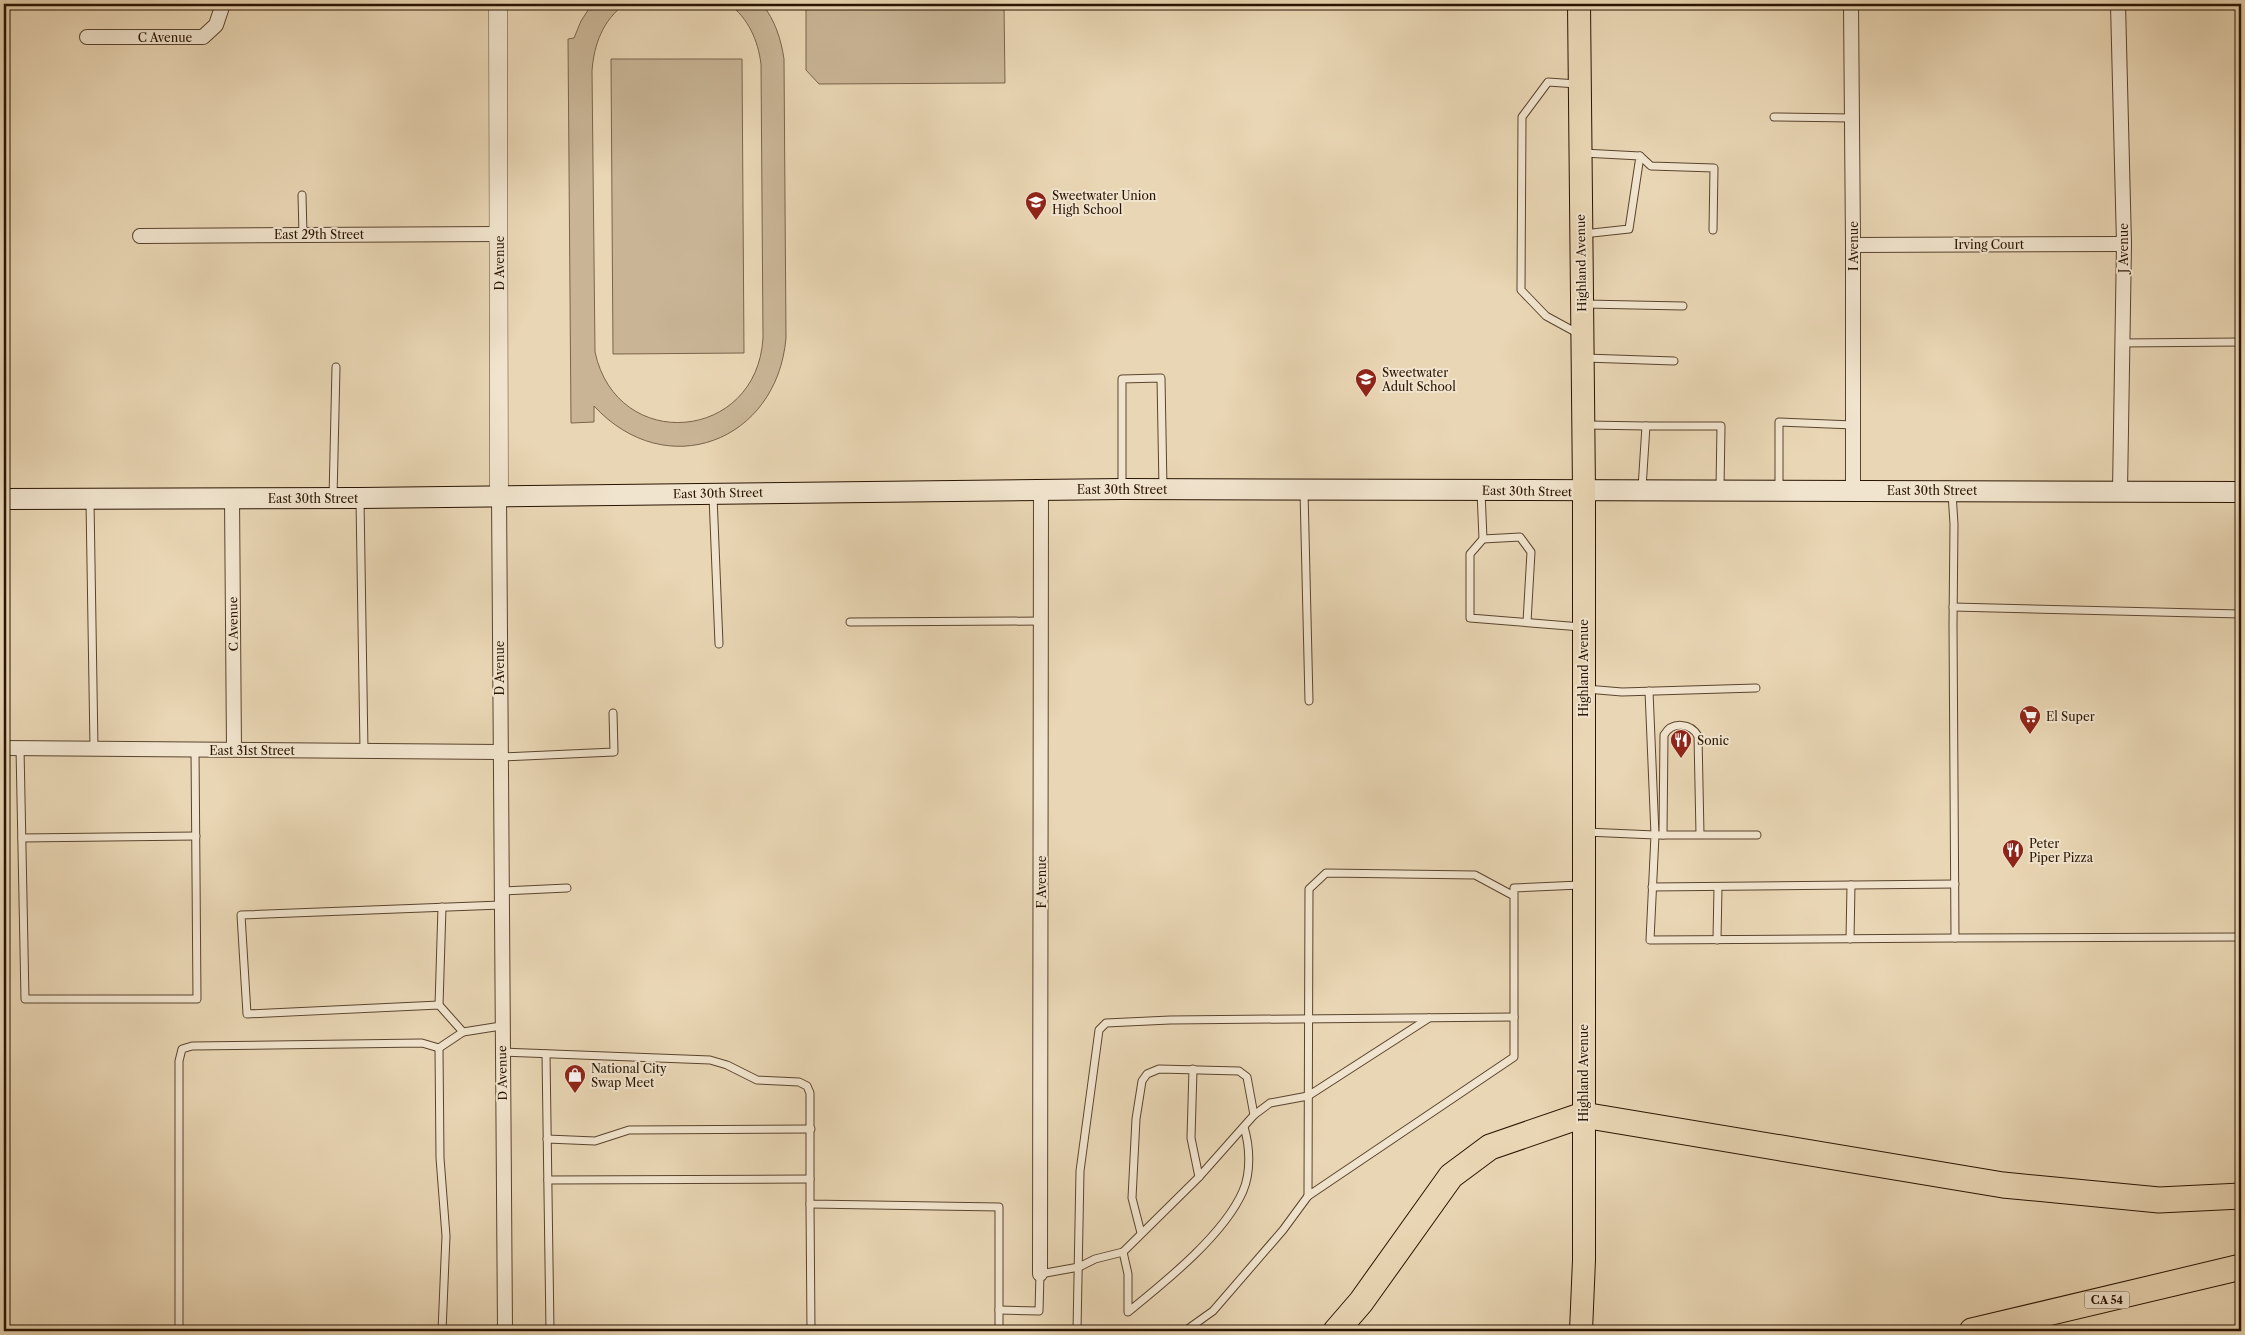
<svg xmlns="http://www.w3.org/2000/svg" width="2245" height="1335" viewBox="0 0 2245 1335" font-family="'Libre Caslon Text',serif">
	<rect width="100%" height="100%" fill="#e9d6b4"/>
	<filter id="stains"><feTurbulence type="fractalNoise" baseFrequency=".004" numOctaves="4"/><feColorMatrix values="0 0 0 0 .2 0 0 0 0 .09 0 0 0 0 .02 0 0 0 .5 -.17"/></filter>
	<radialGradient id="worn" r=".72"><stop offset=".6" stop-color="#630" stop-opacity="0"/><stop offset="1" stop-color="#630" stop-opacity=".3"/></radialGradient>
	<!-- green -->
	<g fill="#c9b596" stroke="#7a644c">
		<path d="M 592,4 L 625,4 C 603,20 594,44 592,71 L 595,352 C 617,454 757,442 763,338 L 761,64 C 758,40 748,18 729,4 L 762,4 C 775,20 781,39 784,59 L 786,338 C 777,442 666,484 594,406 L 594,422 L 571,423 L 568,39 L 574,38 L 581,21 Z"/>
		<path d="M 806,4 L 1004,4 L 1005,83 L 819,84 L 806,70 Z"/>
		<path d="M 611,59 L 742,59 L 744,353 L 613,354 Z"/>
	</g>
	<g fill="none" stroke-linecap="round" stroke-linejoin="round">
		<!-- service casing -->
		<g stroke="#5a442e" stroke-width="9">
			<g id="service">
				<path d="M 1577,84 L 1548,82 L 1522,117 L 1521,290 L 1546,316 L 1579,334"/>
				<path d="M 1774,117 L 1852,118"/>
				<path d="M 1640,156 L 1651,166 L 1714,168 L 1713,230"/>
				<path d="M 302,195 L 303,234"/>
				<path d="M 1583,234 L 1629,229 L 1640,156 L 1583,153"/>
				<path d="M 1585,304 L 1683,306"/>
				<path d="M 2122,343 L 2241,342"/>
				<path d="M 1585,358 L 1674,361"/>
				<path d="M 1587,425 L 1646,426"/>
				<path d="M 1122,487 L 1122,379 L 1161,378 L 1163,488"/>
				<path d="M 1642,488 L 1646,426 L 1721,426 L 1720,488"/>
				<path d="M 1779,489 L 1779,422 L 1853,425"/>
				<path d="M 1304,491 L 1309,701"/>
				<path d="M 1481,491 L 1483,539 L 1470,554 L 1470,618 L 1581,627"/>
				<path d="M 1952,493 L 1954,524 L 1953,625 L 1955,938 L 2241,937"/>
				<path d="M 713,496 L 719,644"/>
				<path d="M 333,498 L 336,367"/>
				<path d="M 360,500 L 364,750"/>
				<path d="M 90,501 L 94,748"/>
				<path d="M 1483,539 L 1520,537 L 1531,552 L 1527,622"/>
				<path d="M 1953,607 L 2241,614"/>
				<path d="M 850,622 L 1041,621"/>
				<path d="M 1586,689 L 1622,692 L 1756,688"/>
				<path d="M 1649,691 L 1655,835 L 1757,835"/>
				<path d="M 20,748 L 25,999 L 197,999 L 195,749"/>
				<path d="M 500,757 L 614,752 L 613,713"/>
				<path d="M 1586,832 L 1655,835 L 1650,940 L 1955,938"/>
				<path d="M 1663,835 L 1664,735 C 1672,721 1691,723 1698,736 L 1700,834"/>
				<path d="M 22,838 L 196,836"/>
				<path d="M 1652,887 L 1955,884"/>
				<path d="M 501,891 L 567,888"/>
				<path d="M 1514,896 L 1475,875 L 1326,873 L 1309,889 L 1308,1196 L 1514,1057 L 1514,888 L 1580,885"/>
				<path d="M 501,905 L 241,915 L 247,1014 L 439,1005 L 463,1032 L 501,1026"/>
				<path d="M 1850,939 L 1851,885"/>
				<path d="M 1717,940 L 1718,887"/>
				<path d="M 439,1005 L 442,907"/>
				<path d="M 439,1048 L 440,1158 L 446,1236 L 442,1331"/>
				<path d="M 502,1052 L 710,1060 L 727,1065 L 757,1080 L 799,1082 L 807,1086 L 810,1093 L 810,1204 L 999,1207 L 999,1331"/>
				<path d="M 546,1054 L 550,1331"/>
				<path d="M 1193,1069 L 1191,1138 L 1199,1177"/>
				<path d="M 547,1139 L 595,1141 L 629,1130 L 811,1129"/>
				<path d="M 548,1180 L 810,1179"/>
				<path d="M 810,1204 L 811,1331"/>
				<path d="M 1141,1233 L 1132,1198 L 1136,1119 L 1142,1081 L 1147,1074 L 1159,1069 L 1239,1071 L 1247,1077 L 1254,1115"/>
				<path d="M 1123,1252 L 1128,1274 L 1128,1312 C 1165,1282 1224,1235 1243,1191 C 1251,1172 1250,1147 1244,1127"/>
				<path d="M 999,1310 L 1039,1311 L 1040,1274 L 1079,1267 L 1095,1259 L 1123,1252 L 1199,1177 L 1254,1115 L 1270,1103 L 1308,1096 L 1429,1018"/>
				<path d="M 179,1331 L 179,1061 L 182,1049 L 192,1046 L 422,1043 L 439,1048 L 463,1032"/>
				<path d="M 1077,1331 L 1080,1171 L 1099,1030 L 1106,1023 L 1170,1020 L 1514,1017"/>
				<path d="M 1185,1331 L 1213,1311 L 1283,1230 L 1308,1196"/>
			</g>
		</g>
		<!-- minor casing -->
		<g stroke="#5a442e" stroke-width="16">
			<g id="minor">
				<path d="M 1851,4 L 1853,245 L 1853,489"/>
				<path d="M 2118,4 L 2124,244 L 2120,491"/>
				<path d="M 87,37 L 203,37 L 216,25 L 223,4"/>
				<path d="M 140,236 L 499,234"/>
				<path d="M 1853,245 L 2124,244"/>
				<path d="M 499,495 L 505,1331"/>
				<path d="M 232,498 L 234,749"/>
				<path d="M 4,748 L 500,752"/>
				<path d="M 1040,1274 L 1041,489"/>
			</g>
		</g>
		<!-- tertiary casing -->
		<g stroke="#5a442e" stroke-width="19">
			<path id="tertiary" d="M 498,4 L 499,495"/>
		</g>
		<!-- secondary casing -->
		<g stroke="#2a1402" stroke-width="22">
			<path id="secondary" d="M 4,499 L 360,498 L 1122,489 L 2241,492"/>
		</g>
		<!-- primary casing -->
		<g stroke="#2a1402" stroke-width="24">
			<path id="primary" d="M 1579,4 L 1584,491 L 1584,1260 L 1581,1331"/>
		</g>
		<!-- motorway casing -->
		<g stroke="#2a1402" stroke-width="27">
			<g id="motorway">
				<path d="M 1336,1331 L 1361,1302 L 1451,1176 L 1490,1147 L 1583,1115 L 2003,1185 L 2159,1200 L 2241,1196"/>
				<path d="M 1972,1331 L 2241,1267"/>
			</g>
		</g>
		<!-- service -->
		<use href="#service" stroke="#f1e4ce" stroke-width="7"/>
		<!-- minor -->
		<use href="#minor" stroke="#f1e4ce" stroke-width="14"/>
		<!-- tertiary -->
		<use href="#tertiary" stroke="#f1e4ce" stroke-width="18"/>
		<!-- secondary -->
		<use href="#secondary" stroke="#f1e4ce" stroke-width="20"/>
		<!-- primary -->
		<use href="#primary" stroke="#e9d6b4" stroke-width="22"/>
		<!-- motorway -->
		<use href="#motorway" stroke="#e9d6b4" stroke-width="25"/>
	</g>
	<!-- icons -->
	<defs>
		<g id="school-pin" transform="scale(1.125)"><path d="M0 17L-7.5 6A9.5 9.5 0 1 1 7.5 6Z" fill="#8f2418" stroke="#f1e4ce"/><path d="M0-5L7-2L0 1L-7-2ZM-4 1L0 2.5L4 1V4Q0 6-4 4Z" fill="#fff"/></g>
		<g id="supermarket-pin" transform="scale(1.125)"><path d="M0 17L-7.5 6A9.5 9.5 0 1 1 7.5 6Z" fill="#8f2418" stroke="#f1e4ce"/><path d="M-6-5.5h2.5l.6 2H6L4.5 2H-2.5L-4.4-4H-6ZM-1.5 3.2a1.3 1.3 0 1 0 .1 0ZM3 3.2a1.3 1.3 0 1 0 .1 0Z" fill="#fff"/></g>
		<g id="restaurant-pin" transform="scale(1.125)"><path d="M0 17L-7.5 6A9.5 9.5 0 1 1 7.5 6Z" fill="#8f2418" stroke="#f1e4ce"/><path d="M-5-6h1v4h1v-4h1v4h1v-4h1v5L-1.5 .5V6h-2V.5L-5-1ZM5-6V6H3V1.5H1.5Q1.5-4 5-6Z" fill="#fff"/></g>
		<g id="shop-pin" transform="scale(1.125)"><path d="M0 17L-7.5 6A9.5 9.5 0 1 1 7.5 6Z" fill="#8f2418" stroke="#f1e4ce"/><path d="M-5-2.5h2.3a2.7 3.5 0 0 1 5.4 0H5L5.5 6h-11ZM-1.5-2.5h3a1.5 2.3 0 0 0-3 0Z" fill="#fff"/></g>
	</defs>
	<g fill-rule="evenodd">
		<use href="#school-pin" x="1036" y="202"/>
		<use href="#school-pin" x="1366" y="379"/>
		<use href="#supermarket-pin" x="2030" y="716"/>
		<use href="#restaurant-pin" x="1681" y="740"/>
		<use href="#restaurant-pin" x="2013" y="850"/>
		<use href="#shop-pin" x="575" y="1075"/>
	</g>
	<g text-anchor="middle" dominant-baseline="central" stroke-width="4" stroke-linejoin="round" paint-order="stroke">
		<!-- shield labels -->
		<rect fill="#f1e4ce" stroke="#66523f" stroke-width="1" x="2084.5" y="1291.5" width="45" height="17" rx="4"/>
		<g font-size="11" font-weight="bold" fill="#2a1402">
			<text x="2107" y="1300">CA 54</text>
		</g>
		<!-- street labels -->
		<g font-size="12" fill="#2a1402" stroke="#f1e4ce">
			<text x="165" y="37">C Avenue</text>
			<text x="319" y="234">East 29th Street</text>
			<text x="1989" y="244">Irving Court</text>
			<text transform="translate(1853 246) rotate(-90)">I Avenue</text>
			<text transform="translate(2123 248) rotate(-90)">J Avenue</text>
			<text transform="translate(499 263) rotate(-90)">D Avenue</text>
			<text transform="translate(1581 263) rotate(-91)">Highland Avenue</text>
			<text x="1122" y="489">East 30th Street</text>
			<text x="1932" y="490">East 30th Street</text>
			<text transform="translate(1527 491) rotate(1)">East 30th Street</text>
			<text transform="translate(718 493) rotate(-1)">East 30th Street</text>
			<text x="313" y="498">East 30th Street</text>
			<text transform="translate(233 624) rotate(-91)">C Avenue</text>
			<text transform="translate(499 668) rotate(-90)">D Avenue</text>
			<text transform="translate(1583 668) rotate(-90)">Highland Avenue</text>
			<text x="252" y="750">East 31st Street</text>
			<text transform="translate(1041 882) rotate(-90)">F Avenue</text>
			<text transform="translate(502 1073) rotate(-91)">D Avenue</text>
			<text transform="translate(1583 1073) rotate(-90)">Highland Avenue</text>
		</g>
		<!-- poi labels -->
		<g font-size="12" fill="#2a1402" stroke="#f1e4ce" text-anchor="start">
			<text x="1052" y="195">Sweetwater Union<tspan x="1052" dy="14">High School</tspan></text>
			<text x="1382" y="372">Sweetwater<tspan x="1382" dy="14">Adult School</tspan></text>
			<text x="2046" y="716">El Super</text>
			<text x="1697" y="740">Sonic</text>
			<text x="2029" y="843">Peter<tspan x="2029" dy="14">Piper Pizza</tspan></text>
			<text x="591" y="1068">National City<tspan x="591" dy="14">Swap Meet</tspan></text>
		</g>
	</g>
	<!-- margin -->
	<rect width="2245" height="1335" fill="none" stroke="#e9d6b4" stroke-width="20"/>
	<rect x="5" y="5" width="2235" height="1325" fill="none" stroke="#2a1402" stroke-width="2.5"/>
	<rect x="10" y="10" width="2225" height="1315" fill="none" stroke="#2a1402"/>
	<rect width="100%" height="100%" filter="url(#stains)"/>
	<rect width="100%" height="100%" fill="url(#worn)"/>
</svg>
